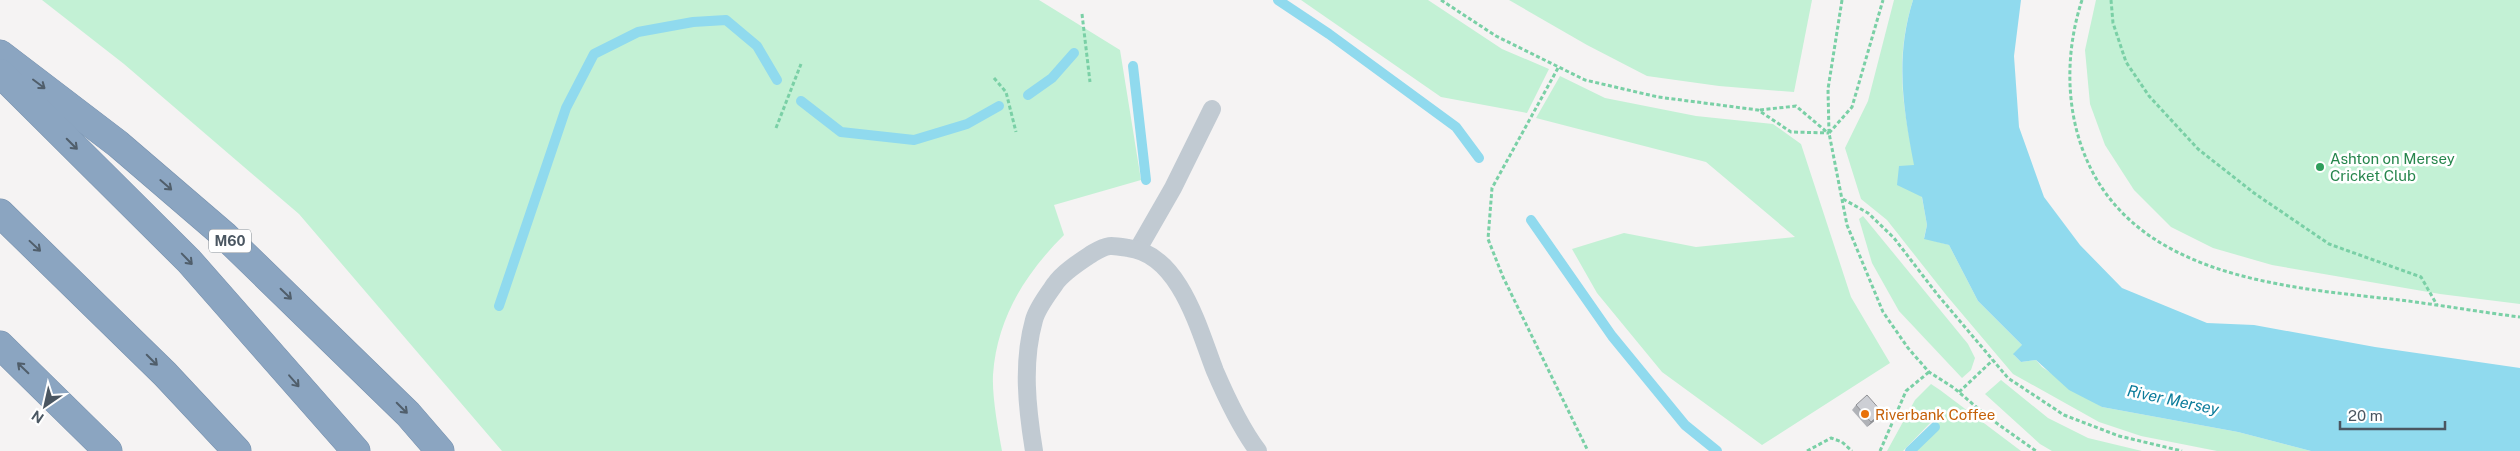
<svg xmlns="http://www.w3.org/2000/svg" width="2520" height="451" viewBox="0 0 2520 451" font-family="'Public Sans',sans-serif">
	<rect width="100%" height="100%" fill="#f5f3f3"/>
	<!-- green -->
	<g fill="#c3f1d5">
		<path d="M 42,0 L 1039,0 L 1120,50 L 1141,180 L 1054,205 L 1064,235 C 1025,274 997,318 993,375 C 992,397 998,429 1002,451 L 502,451 L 299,214 L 124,64 Z"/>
		<path d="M 1301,0 L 1428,0 L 1502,49 L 1549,69 L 1527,113 L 1441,97 Z"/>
		<path d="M 1509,0 L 1812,0 L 1794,92 L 1719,86 L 1647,76 L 1587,45 Z"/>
		<path d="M 1894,0 L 1913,0 C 1887,83 1914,144 1927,225 L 1924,238 L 1949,245 L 1978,301 L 2023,346 L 2014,355 L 2021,362 L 2036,360 L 2042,367 L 2102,407 L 2238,432 L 2311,451 L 2217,451 L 2141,436 L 2099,422 L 2013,374 L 1947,296 L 1887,220 L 1861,199 L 1845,148 L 1868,101 Z"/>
		<path d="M 2096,0 L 2520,0 L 2520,304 L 2440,294 L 2272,265 L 2213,248 L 2171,227 L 2134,190 L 2105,145 L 2090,104 L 2085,50 Z"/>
		<path d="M 1560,76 L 1605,98 L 1696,116 L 1773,124 L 1801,144 L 1851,297 L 1890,363 L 1762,445 L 1662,372 L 1597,293 L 1572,249 L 1624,233 L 1696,247 L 1795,237 L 1706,162 L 1536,118 Z"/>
		<path d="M 1863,216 L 1968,344 L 1975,358 L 1971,370 L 1962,378 L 1899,311 L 1872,263 L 1859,219 Z"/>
		<path d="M 2001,380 L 2048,418 L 2088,438 L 2142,451 L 2052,451 L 2040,444 L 1985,394 Z"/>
		<path d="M 1931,384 L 1940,390 L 2021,451 L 1915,451 L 1939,427 L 1933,420 L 1903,451 L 1887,451 L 1915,400 Z"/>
	</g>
	<!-- water -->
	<path fill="#90daee" d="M 1913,0 L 2021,0 L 2014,56 L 2019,127 L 2044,197 L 2080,245 L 2122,288 L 2207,323 L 2254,325 L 2375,347 L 2520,368 L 2520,451 L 2311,451 L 2238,432 L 2102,407 L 2069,390 L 2036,360 L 2021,362 L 2013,354 L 2022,345 L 1978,301 L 1949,245 L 1924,239 L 1927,225 L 1922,197 L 1897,185 L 1899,166 L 1914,165 C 1903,107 1895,58 1913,0 Z"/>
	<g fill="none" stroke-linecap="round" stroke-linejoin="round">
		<!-- stream -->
		<g stroke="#90daee" stroke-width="10">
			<path d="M 1278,0 L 1329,34 L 1456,127 L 1479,158"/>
			<path d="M 1133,66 L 1146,180"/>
			<path d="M 1028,95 L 1052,78 L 1074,53"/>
			<path d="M 801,101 L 841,132 L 914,140 L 967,124 L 999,106"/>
			<path d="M 1531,220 L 1612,336 L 1685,425 L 1717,451"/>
			<path d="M 499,306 L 566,108 L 594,54 L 638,32 L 693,22 L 726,20 L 757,46 L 777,80"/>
			<path d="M 1910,451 L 1935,427"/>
		</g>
		<!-- motorway casing -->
		<g stroke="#7690ad" stroke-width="29">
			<g id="motorway">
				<path d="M 0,54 L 118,144 L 224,235 L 408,414 L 440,451"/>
				<path d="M 0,73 L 189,261 L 356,451"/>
				<path d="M 0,213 L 165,374 L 237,451"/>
				<path d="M 0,345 L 108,451"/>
			</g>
		</g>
		<!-- path -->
		<g stroke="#7ad0a6" stroke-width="3" stroke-dasharray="4 2.5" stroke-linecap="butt">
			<path d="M 1441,0 L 1496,36 L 1585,80 L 1658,97 L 1758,110 L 1791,132 L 1829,133"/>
			<path d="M 1842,0 L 1828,89 L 1829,133 L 1847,225 L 1883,312 L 1908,348 L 1929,372 L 1954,388 L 1988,417 L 2036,451"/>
			<path d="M 2082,0 C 2067,46 2065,98 2081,145 C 2126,277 2282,287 2400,300 C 2440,305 2480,312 2520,317"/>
			<path d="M 2111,0 L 2113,23 L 2126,62 L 2149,96 L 2198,149 L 2254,193 L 2329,244 L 2421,277 L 2437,305"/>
			<path d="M 1082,14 L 1090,82"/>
			<path d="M 1558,68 L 1492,188 L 1488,239 L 1503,277 L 1588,451"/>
			<path d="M 994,78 L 1006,92 L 1016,132"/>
			<path d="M 1760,110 L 1796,106 L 1828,133"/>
			<path d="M 776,128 L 801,64"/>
			<path d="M 1829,133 L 1852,107 L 1883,0"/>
			<path d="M 1843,199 L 1868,213 L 1894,238 L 1937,294 L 2008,378 L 2064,415 L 2119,436 L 2182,451"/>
			<path d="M 1959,392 L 1993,360"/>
			<path d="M 1807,451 L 1831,438 L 1842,442 L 1852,451"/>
			<path d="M 1880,451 L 1906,391 L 1929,372"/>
		</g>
		<!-- service -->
		<g stroke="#c1cad2" stroke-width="18">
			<path d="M 1138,249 L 1173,188 L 1212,109"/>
			<path d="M 1034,451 C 1027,408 1022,363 1034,320 C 1037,308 1048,294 1055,284 C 1063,272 1081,261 1093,253 C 1108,244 1111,245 1128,248 C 1180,254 1199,330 1215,371 C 1227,399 1240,427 1258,451"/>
		</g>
		<!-- motorway -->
		<use href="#motorway" stroke="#8ba5c1" stroke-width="28"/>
	</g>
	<!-- wall -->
	<path fill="#b0b2b7" d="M 1856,405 L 1878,418 L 1867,427 L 1852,410 Z"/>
	<!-- shaded-wall -->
	<path fill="#909195" d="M 1882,412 L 1878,418 L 1867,427 L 1871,422 Z"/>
	<!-- building -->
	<path fill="#cdcfd5" stroke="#909195" d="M 1867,395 L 1882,412 L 1871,422 L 1856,405 Z"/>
	<!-- one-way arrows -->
	<defs><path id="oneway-shaft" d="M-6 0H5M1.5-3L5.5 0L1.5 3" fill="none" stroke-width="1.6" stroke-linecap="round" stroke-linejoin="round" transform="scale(1.25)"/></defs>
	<g stroke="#505e6b">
		<use href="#oneway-shaft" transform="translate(39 84) rotate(37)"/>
		<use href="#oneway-shaft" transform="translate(72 144) rotate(45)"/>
		<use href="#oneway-shaft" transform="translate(166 185) rotate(41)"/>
		<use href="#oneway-shaft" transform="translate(35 246) rotate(43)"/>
		<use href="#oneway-shaft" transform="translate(187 259) rotate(46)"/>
		<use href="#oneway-shaft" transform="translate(286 294) rotate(44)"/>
		<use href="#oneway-shaft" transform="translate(152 360) rotate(45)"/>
		<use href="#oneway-shaft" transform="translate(23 368) rotate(-136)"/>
		<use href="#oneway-shaft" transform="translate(294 381) rotate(49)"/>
		<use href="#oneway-shaft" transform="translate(402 408) rotate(45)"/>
	</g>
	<!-- markers -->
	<circle fill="#2e9e5b" stroke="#fff" stroke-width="2" cx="2320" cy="167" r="5"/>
	<circle fill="#e8710a" stroke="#fff" stroke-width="2" cx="1865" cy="414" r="5"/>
	<g text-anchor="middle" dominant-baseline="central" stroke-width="5" stroke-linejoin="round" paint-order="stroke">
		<!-- shield labels -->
		<rect fill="#fff" stroke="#808990" stroke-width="1" x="209" y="229.5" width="42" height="23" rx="4"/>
		<g font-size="14" font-weight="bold" fill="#4a5661">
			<text x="230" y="241">M60</text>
		</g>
		<!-- leisure labels -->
		<g font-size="15" fill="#27864d" stroke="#fff" text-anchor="start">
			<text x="2330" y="158">Ashton on Mersey<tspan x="2330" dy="17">Cricket Club</tspan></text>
		</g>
		<!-- food labels -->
		<g font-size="15" fill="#c56008" stroke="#fff" text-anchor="start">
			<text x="1875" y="414">Riverbank Coffee</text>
		</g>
		<!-- water labels -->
		<g font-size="16" font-style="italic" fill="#0c7c9b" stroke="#fff">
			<text transform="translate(2173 400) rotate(12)">River Mersey</text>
		</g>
	</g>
	<!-- north arrow -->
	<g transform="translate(45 406) rotate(214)" stroke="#ffffff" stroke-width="4" paint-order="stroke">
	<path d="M0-4L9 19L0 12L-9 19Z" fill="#4a5661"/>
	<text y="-8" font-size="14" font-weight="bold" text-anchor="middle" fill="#4a5661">N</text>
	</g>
	<!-- scale -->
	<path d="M2340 421v8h105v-8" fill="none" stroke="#4a5661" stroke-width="2.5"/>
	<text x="2348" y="421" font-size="15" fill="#4a5661" stroke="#ffffff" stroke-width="4" paint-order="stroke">20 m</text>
</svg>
